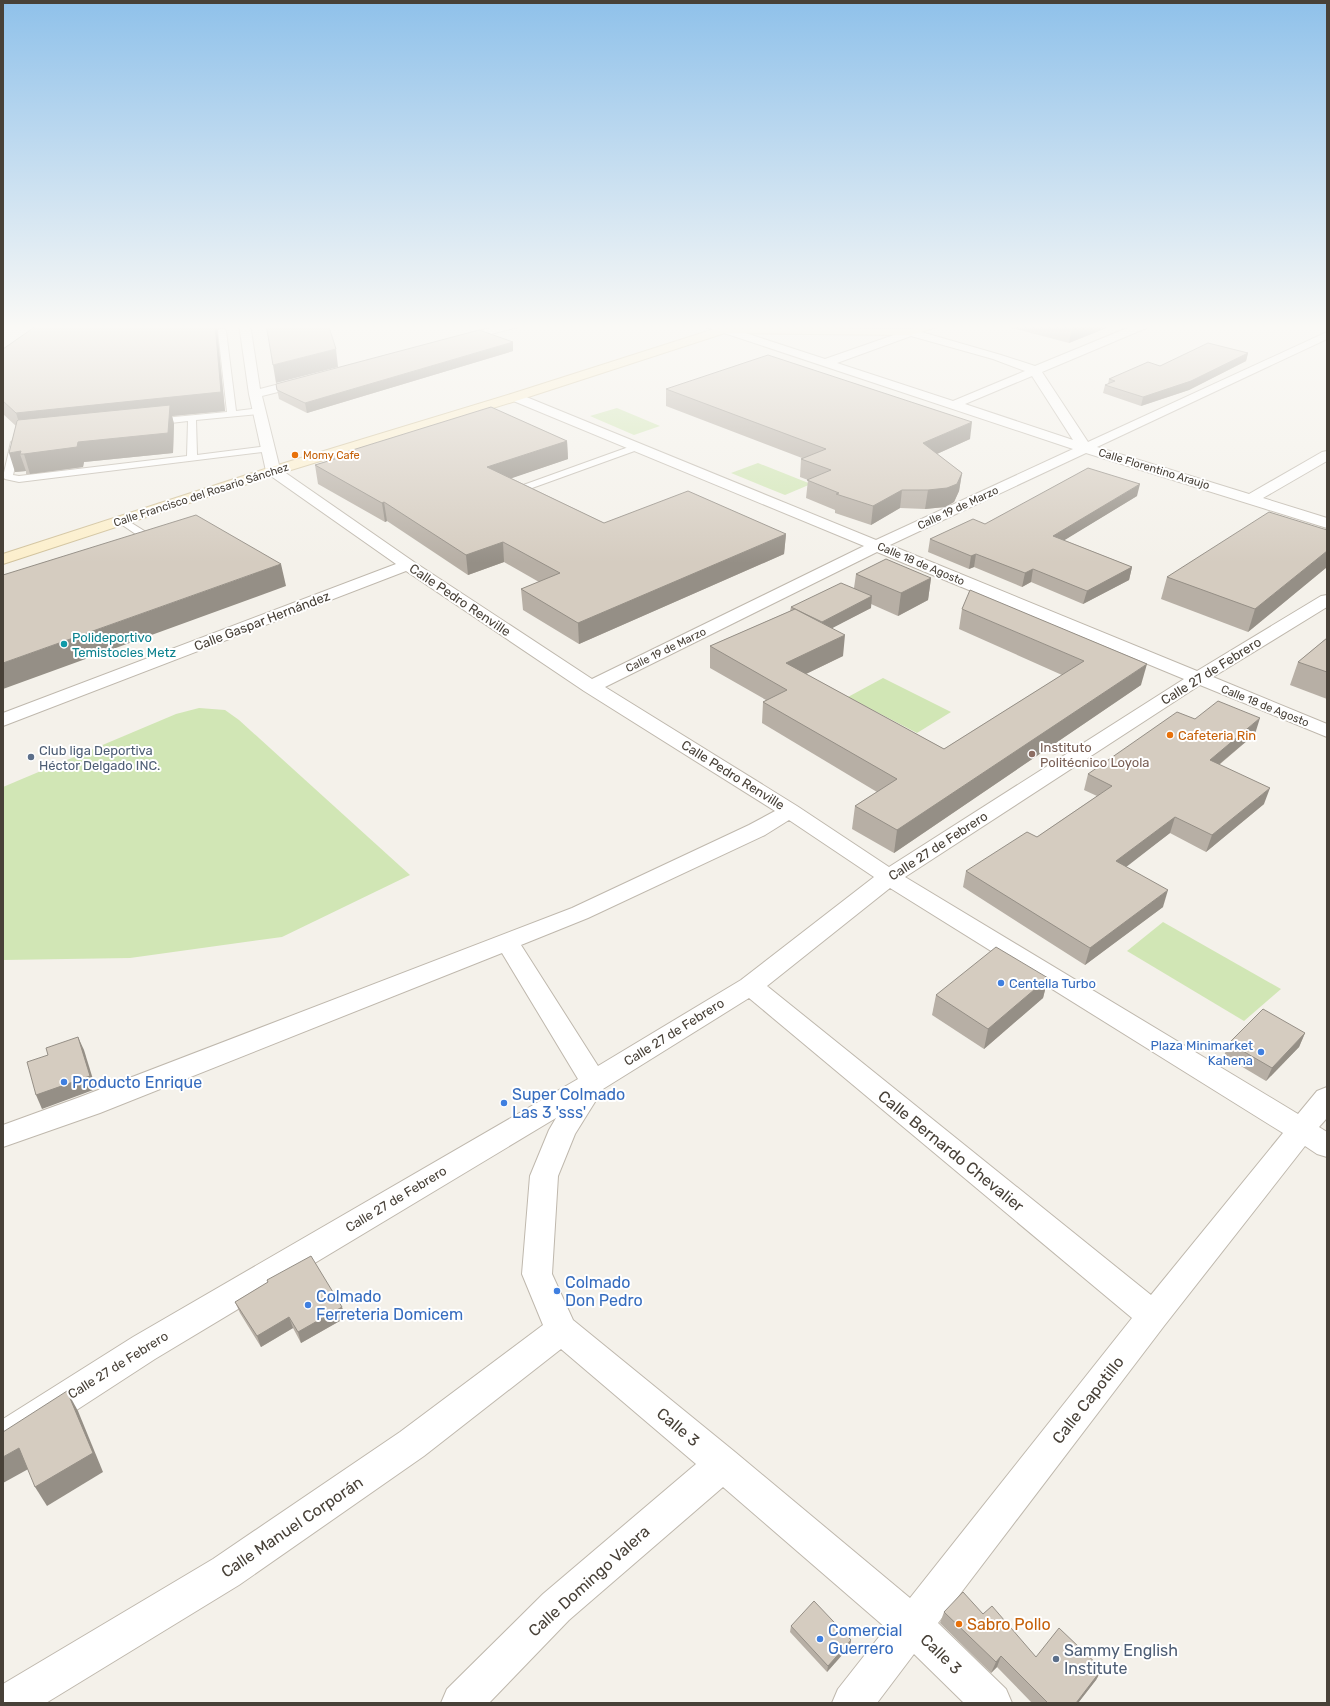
<svg xmlns="http://www.w3.org/2000/svg" width="1330" height="1706" viewBox="0 0 1330 1706" font-family="Rubik,sans-serif">
	<rect width="100%" height="100%" fill="#f4f1ea"/>
	<!-- green -->
	<g fill="#d1e6b5">
		<path d="M 617,408 L 660,426 L 634,435 L 590,416 Z"/>
		<path d="M 758,463 L 811,484 L 785,495 L 731,473 Z"/>
		<path d="M 883,678 L 951,712 L 917,733 L 848,697 Z"/>
		<path d="M 199,708 L 225,710 L 239,720 L 410,875 L 282,937 L 130,958 L 3,960 L 3,787 L 176,714 Z"/>
		<path d="M 1163,922 L 1281,989 L 1244,1021 L 1127,951 Z"/>
	</g>
	<g fill="none" stroke-linecap="round" stroke-linejoin="round">
		<!-- lane casing -->
		<g stroke="#bfb8ad" stroke-width="2">
			<g id="lane">
				<path d="M 219,329 L 225,329 L 226,331 L 236,411 L 259,408 L 263,411 L 259,414 L 196,420 L 197,455 L 268,446 L 271,447 L 273,449 L 271,451 L 19,482 L 5,479 L 3,477 L 11,442 L 16,439 L 21,442 L 13,475 L 19,476 L 187,456 L 188,421 L 153,425 L 149,422 L 153,419 L 227,412 L 218,331 Z"/>
				<path d="M 637,444 L 642,447 L 640,449 L 521,492 L 518,493 L 513,490 L 515,488 Z"/>
				<path d="M 122,517 L 146,532 L 147,534 L 145,542 L 135,548 L 127,548 L 126,546 L 136,539 L 137,535 L 118,522 L 117,520 L 118,518 Z"/>
			</g>
		</g>
		<!-- street casing -->
		<g stroke="#bfb8ad" stroke-width="2">
			<g id="street">
				<path d="M 239,324 L 250,324 L 260,389 L 306,377 L 310,378 L 312,381 L 310,384 L 262,396 L 280,469 L 414,562 L 592,679 L 864,546 L 511,400 L 509,397 L 511,394 L 519,394 L 876,540 L 1073,449 L 703,326 L 702,324 L 718,324 L 825,359 L 911,329 L 1001,355 L 1035,366 L 1137,324 L 1152,324 L 1151,326 L 1042,372 L 1088,442 L 1327,332 L 1327,339 L 1097,447 L 1249,494 L 1322,452 L 1327,451 L 1327,461 L 1263,498 L 1327,518 L 1327,528 L 1086,453 L 890,545 L 1197,671 L 1321,596 L 1327,595 L 1327,607 L 1213,677 L 1327,724 L 1327,737 L 1200,685 L 905,877 L 1298,1114 L 1317,1091 L 1327,1087 L 1327,1118 L 1319,1127 L 1327,1132 L 1327,1157 L 1317,1154 L 1305,1146 L 1164,1326 L 938,1623 L 1006,1689 L 1012,1703 L 964,1703 L 914,1654 L 877,1703 L 832,1703 L 838,1689 L 886,1628 L 723,1487 L 569,1620 L 489,1703 L 441,1703 L 447,1689 L 543,1594 L 696,1464 L 561,1349 L 424,1456 L 239,1585 L 46,1703 L 3,1703 L 3,1684 L 213,1559 L 400,1432 L 543,1325 L 522,1274 L 530,1176 L 549,1130 L 556,1118 L 155,1359 L 15,1450 L 3,1455 L 3,1419 L 133,1337 L 578,1079 L 502,953 L 100,1113 L 3,1147 L 3,1125 L 80,1097 L 572,908 L 749,825 L 775,811 L 584,691 L 406,571 L 3,726 L 3,713 L 396,564 L 268,474 L 266,471 L 249,394 ZM 911,336 L 993,359 L 1025,371 L 953,401 L 837,363 ZM 1032,376 L 1073,440 L 965,404 ZM 877,552 L 1184,679 L 889,867 L 797,806 L 605,687 ZM 789,820 L 874,877 L 741,980 L 598,1066 L 521,945 L 588,918 L 765,835 ZM 890,888 L 1283,1133 L 1151,1295 L 767,986 ZM 749,998 L 1132,1318 L 910,1598 L 735,1452 L 573,1320 L 552,1274 L 558,1176 L 575,1134 L 603,1089 Z"/>
				<path d="M 504,324 L 522,324 L 521,326 L 457,343 L 453,342 L 451,340 L 453,338 Z"/>
			</g>
		</g>
		<!-- secondary casing -->
		<g stroke="#d1c29c" stroke-width="2">
			<path id="secondary" d="M 730,324 L 747,324 L 744,327 L 910,329 L 924,324 L 941,324 L 940,326 L 911,335 L 725,333 L 519,400 L 278,474 L 3,564 L 3,554 L 268,468 L 511,394 Z"/>
		</g>
		<!-- lane -->
		<use href="#lane" fill="#fff" fill-rule="evenodd"/>
		<!-- street -->
		<use href="#street" fill="#fff" fill-rule="evenodd"/>
		<!-- secondary -->
		<use href="#secondary" fill="#fcefcc" fill-rule="evenodd"/>
	</g>
	<!-- wall -->
	<g fill="#b7afa5">
		<path d="M 39,324 L 216,324 L 217,329 L 225,411 L 172,416 L 174,424 L 173,453 L 84,462 L 83,467 L 30,474 L 26,474 L 26,471 L 15,472 L 16,426 L 3,414 L 3,349 Z"/>
		<path d="M 997,324 L 1111,324 L 1111,326 L 1069,343 Z"/>
		<path d="M 513,342 L 513,351 L 307,413 L 279,399 L 276,384 Z"/>
		<path d="M 1248,353 L 1246,361 L 1189,390 L 1141,406 L 1103,393 L 1105,385 L 1108,384 L 1109,379 L 1160,366 Z"/>
		<path d="M 666,389 L 970,439 L 937,454 L 962,473 L 959,491 L 954,502 L 945,507 L 925,509 L 900,508 L 871,525 L 835,513 L 835,510 L 806,498 L 808,480 L 800,477 L 801,459 L 802,458 L 666,406 Z"/>
		<path d="M 567,441 L 568,459 L 511,478 L 604,523 L 786,534 L 784,554 L 579,644 L 523,610 L 521,589 L 539,582 L 504,562 L 468,575 L 387,521 L 385,522 L 318,484 L 315,465 L 331,460 L 330,457 Z"/>
		<path d="M 1137,496 L 1064,540 L 1132,567 L 1129,580 L 1083,604 L 1031,582 L 1022,587 L 974,567 L 969,569 L 928,552 L 930,539 L 985,524 Z"/>
		<path d="M 1327,530 L 1327,567 L 1248,632 L 1161,599 L 1167,577 Z"/>
		<path d="M 856,574 L 931,578 L 928,600 L 898,616 L 871,604 L 871,608 L 831,628 L 843,656 L 806,674 L 944,749 L 1062,675 L 959,629 L 962,609 L 1141,685 L 894,853 L 852,829 L 855,806 L 877,792 L 762,723 L 763,702 L 766,700 L 710,668 L 710,646 L 790,611 L 791,607 L 854,588 Z"/>
		<path d="M 1327,638 L 1327,699 L 1290,685 L 1298,662 Z"/>
		<path d="M 1195,719 L 1255,734 L 1219,765 L 1264,804 L 1206,852 L 1170,833 L 1126,866 L 1163,907 L 1085,965 L 963,887 L 966,871 L 1037,837 L 1097,796 L 1084,790 L 1088,774 Z"/>
		<path d="M 1048,978 L 1043,998 L 984,1049 L 932,1015 L 936,995 Z"/>
		<path d="M 1305,1033 L 1299,1047 L 1266,1081 L 1224,1056 L 1229,1043 Z"/>
		<path d="M 267,1280 L 342,1307 L 345,1318 L 301,1343 L 293,1328 L 261,1347 L 240,1313 L 235,1302 L 268,1282 Z"/>
		<path d="M 944,1612 L 983,1614 L 1036,1657 L 1102,1669 L 1096,1680 L 1078,1703 L 1032,1703 L 997,1667 L 991,1673 L 940,1623 Z"/>
		<path d="M 791,1626 L 851,1640 L 850,1646 L 827,1672 L 790,1632 Z"/>
	</g>
	<!-- shaded-wall -->
	<g fill="#958f86">
		<path d="M 215,324 L 216,324 L 217,329 L 225,411 L 172,416 L 174,424 L 173,453 L 84,462 L 83,467 L 30,474 L 24,454 L 22,432 L 16,413 Z"/>
		<path d="M 1077,324 L 1111,324 L 1111,326 L 1069,343 L 1072,326 Z"/>
		<path d="M 513,342 L 513,351 L 307,413 L 305,403 Z"/>
		<path d="M 336,349 L 338,367 L 276,383 L 273,365 Z"/>
		<path d="M 1248,353 L 1246,361 L 1189,390 L 1141,406 L 1143,397 Z"/>
		<path d="M 972,422 L 970,439 L 921,461 L 923,443 Z"/>
		<path d="M 567,441 L 568,459 L 489,486 L 487,467 Z"/>
		<path d="M 21,451 L 20,454 L 26,471 L 15,472 L 9,453 Z"/>
		<path d="M 962,473 L 959,491 L 954,502 L 945,507 L 925,509 L 928,490 Z"/>
		<path d="M 1140,484 L 1137,496 L 1050,549 L 1053,536 Z"/>
		<path d="M 902,490 L 900,508 L 871,525 L 873,506 Z"/>
		<path d="M 384,502 L 387,521 L 385,522 L 382,503 Z"/>
		<path d="M 786,534 L 784,554 L 579,644 L 578,623 Z"/>
		<path d="M 503,542 L 504,562 L 468,575 L 466,555 Z"/>
		<path d="M 1327,551 L 1327,567 L 1248,632 L 1255,609 Z"/>
		<path d="M 976,554 L 974,567 L 969,569 L 971,556 Z"/>
		<path d="M 281,564 L 286,586 L 3,689 L 3,663 Z"/>
		<path d="M 1132,567 L 1129,580 L 1083,604 L 1087,591 Z"/>
		<path d="M 1033,569 L 1031,582 L 1022,587 L 1025,573 Z"/>
		<path d="M 931,578 L 928,600 L 898,616 L 901,593 Z"/>
		<path d="M 872,596 L 871,608 L 821,634 L 822,622 Z"/>
		<path d="M 845,635 L 843,656 L 785,684 L 786,663 Z"/>
		<path d="M 1147,664 L 1141,685 L 894,853 L 897,830 Z"/>
		<path d="M 1260,718 L 1255,734 L 1205,776 L 1210,760 Z"/>
		<path d="M 1270,788 L 1264,804 L 1206,852 L 1212,835 Z"/>
		<path d="M 1175,817 L 1170,833 L 1112,878 L 1116,861 Z"/>
		<path d="M 1168,890 L 1163,907 L 1085,965 L 1090,948 Z"/>
		<path d="M 1048,978 L 1043,998 L 984,1049 L 988,1029 Z"/>
		<path d="M 1305,1033 L 1299,1047 L 1266,1081 L 1272,1068 Z"/>
		<path d="M 78,1037 L 84,1050 L 96,1089 L 42,1109 L 36,1095 Z"/>
		<path d="M 342,1307 L 345,1318 L 301,1343 L 298,1332 Z"/>
		<path d="M 289,1317 L 293,1328 L 261,1347 L 257,1336 Z"/>
		<path d="M 67,1391 L 78,1411 L 103,1472 L 47,1506 L 35,1487 Z"/>
		<path d="M 19,1448 L 32,1467 L 3,1483 L 3,1457 Z"/>
		<path d="M 851,1640 L 850,1646 L 827,1672 L 828,1666 Z"/>
		<path d="M 1001,1656 L 997,1667 L 991,1673 L 996,1662 Z"/>
		<path d="M 1102,1669 L 1096,1680 L 1078,1703 L 1076,1703 Z"/>
	</g>
	<!-- building -->
	<g fill="#d5ccc0" stroke="#958f86">
		<path d="M 39,324 L 215,324 L 221,392 L 16,413 L 3,401 L 3,349 Z"/>
		<path d="M 266,324 L 328,324 L 336,349 L 273,365 Z"/>
		<path d="M 1064,324 L 1077,324 L 1072,326 Z"/>
		<path d="M 479,330 L 513,342 L 305,403 L 277,390 L 276,384 Z"/>
		<path d="M 1208,343 L 1248,353 L 1191,381 L 1143,397 L 1105,385 L 1115,381 L 1109,379 L 1148,362 L 1160,366 Z"/>
		<path d="M 768,355 L 972,422 L 923,443 L 962,473 L 957,484 L 947,488 L 928,490 L 902,490 L 873,506 L 836,494 L 839,493 L 807,480 L 831,470 L 801,459 L 826,449 L 666,389 Z"/>
		<path d="M 170,405 L 168,433 L 78,442 L 77,447 L 24,454 L 20,454 L 21,451 L 9,453 L 17,421 L 18,420 Z"/>
		<path d="M 491,407 L 567,441 L 487,467 L 604,523 L 688,491 L 786,534 L 578,623 L 521,589 L 560,573 L 503,542 L 466,555 L 384,502 L 382,503 L 315,465 L 335,459 L 330,457 Z"/>
		<path d="M 1088,468 L 1140,484 L 1053,536 L 1132,567 L 1087,591 L 1033,569 L 1025,573 L 976,554 L 971,556 L 930,539 L 973,519 L 985,524 Z"/>
		<path d="M 1269,512 L 1327,530 L 1327,551 L 1255,609 L 1167,577 Z"/>
		<path d="M 196,515 L 281,564 L 3,663 L 3,575 Z"/>
		<path d="M 886,559 L 931,578 L 901,593 L 856,574 Z"/>
		<path d="M 841,583 L 872,596 L 822,622 L 791,607 Z"/>
		<path d="M 970,590 L 1147,664 L 897,830 L 855,806 L 897,779 L 763,702 L 787,690 L 710,646 L 795,609 L 845,635 L 786,663 L 944,749 L 1084,661 L 962,609 Z"/>
		<path d="M 1327,638 L 1327,672 L 1298,662 Z"/>
		<path d="M 1218,701 L 1260,718 L 1210,760 L 1270,788 L 1212,835 L 1175,817 L 1116,861 L 1168,890 L 1090,948 L 966,871 L 1027,832 L 1037,837 L 1112,786 L 1088,774 L 1177,712 L 1195,719 Z"/>
		<path d="M 996,947 L 1048,978 L 988,1029 L 936,995 Z"/>
		<path d="M 1263,1009 L 1305,1033 L 1272,1068 L 1229,1043 Z"/>
		<path d="M 78,1037 L 90,1076 L 36,1095 L 27,1062 L 48,1055 L 46,1048 Z"/>
		<path d="M 311,1256 L 342,1307 L 298,1332 L 289,1317 L 257,1336 L 235,1302 L 268,1282 L 267,1280 Z"/>
		<path d="M 67,1391 L 93,1453 L 35,1487 L 19,1448 L 3,1457 L 3,1432 Z"/>
		<path d="M 963,1592 L 983,1614 L 992,1606 L 1036,1657 L 1059,1628 L 1102,1669 L 1076,1703 L 1048,1703 L 1001,1656 L 996,1662 L 944,1612 Z"/>
		<path d="M 814,1601 L 851,1640 L 828,1666 L 791,1626 Z"/>
	</g>
	<!-- sky -->
	<linearGradient id="sky" x2="0" y2="1"><stop stop-color="#8fc1ea"/><stop offset="0.58" stop-color="#faf9f6"/><stop offset="1" stop-color="#faf9f6" stop-opacity="0"/></linearGradient>
	<rect width="1330" height="563" fill="url(#sky)"/>
	<!-- markers -->
	<g fill="#e8710a" stroke="#fff" stroke-width="1.5">
		<circle cx="295" cy="455" r="4"/>
		<circle cx="1170" cy="735" r="4"/>
		<circle cx="959" cy="1624" r="4"/>
	</g>
	<circle fill="#0f9aa8" stroke="#fff" stroke-width="1.5" cx="64" cy="644" r="4"/>
	<circle fill="#8d6e63" stroke="#fff" stroke-width="1.5" cx="1032" cy="754" r="4"/>
	<g fill="#5c6f8a" stroke="#fff" stroke-width="1.5">
		<circle cx="31" cy="757" r="4"/>
		<circle cx="1056" cy="1659" r="4"/>
	</g>
	<g fill="#3f7fe0" stroke="#fff" stroke-width="1.5">
		<circle cx="1001" cy="983" r="4"/>
		<circle cx="1261" cy="1052" r="4"/>
		<circle cx="64" cy="1082" r="4"/>
		<circle cx="504" cy="1103" r="4"/>
		<circle cx="557" cy="1291" r="4"/>
		<circle cx="308" cy="1305" r="4"/>
		<circle cx="820" cy="1639" r="4"/>
	</g>
	<g text-anchor="middle" dominant-baseline="central" stroke-width="4" stroke-linejoin="round" paint-order="stroke">
		<!-- far-food labels -->
		<g font-size="11" fill="#c56008" stroke="#fff" text-anchor="start">
			<text x="303" y="455">Momy Cafe</text>
		</g>
		<!-- far-street labels -->
		<g font-size="11" fill="#484138" stroke="#fff">
			<text transform="translate(1154 469) rotate(17)">Calle Florentino Araujo</text>
			<text transform="translate(201 495) rotate(-18)">Calle Francisco del Rosario Sánchez</text>
			<text transform="translate(958 508) rotate(-25)">Calle 19 de Marzo</text>
			<text transform="translate(921 564) rotate(23)">Calle 18 de Agosto</text>
			<text transform="translate(666 650) rotate(-26)">Calle 19 de Marzo</text>
			<text transform="translate(1265 706) rotate(22)">Calle 18 de Agosto</text>
		</g>
		<!-- street labels -->
		<g font-size="13" fill="#484138" stroke="#fff">
			<text transform="translate(460 600) rotate(34)">Calle Pedro Renville</text>
			<text transform="translate(262 621) rotate(-21)">Calle Gaspar Hernández</text>
			<text transform="translate(1211 671) rotate(-32)">Calle 27 de Febrero</text>
			<text transform="translate(733 775) rotate(32)">Calle Pedro Renville</text>
			<text transform="translate(938 846) rotate(-33)">Calle 27 de Febrero</text>
			<text transform="translate(674 1032) rotate(-32)">Calle 27 de Febrero</text>
			<text transform="translate(396 1199) rotate(-31)">Calle 27 de Febrero</text>
			<text transform="translate(118 1365) rotate(-32)">Calle 27 de Febrero</text>
		</g>
		<!-- culture labels -->
		<g font-size="13" fill="#0d838f" stroke="#fff" text-anchor="start">
			<text x="72" y="637">Polideportivo<tspan x="72" dy="15">Temistocles Metz</tspan></text>
		</g>
		<!-- food labels -->
		<g font-size="13" fill="#c56008" stroke="#fff" text-anchor="start">
			<text x="1178" y="735">Cafeteria Rin</text>
		</g>
		<!-- education labels -->
		<g font-size="13" fill="#785e54" stroke="#fff" text-anchor="start">
			<text x="1040" y="747">Instituto<tspan x="1040" dy="15">Politécnico Loyola</tspan></text>
		</g>
		<!-- service labels -->
		<g font-size="13" fill="#4e5e75" stroke="#fff" text-anchor="start">
			<text x="39" y="750">Club liga Deportiva<tspan x="39" dy="15">Héctor Delgado INC.</tspan></text>
		</g>
		<!-- shop labels -->
		<g font-size="13" fill="#366cbe" stroke="#fff" text-anchor="start">
			<text x="1009" y="983">Centella Turbo</text>
			<text x="1253" y="1045" text-anchor="end">Plaza Minimarket<tspan x="1253" dy="15">Kahena</tspan></text>
		</g>
		<!-- near-shop labels -->
		<g font-size="16" fill="#366cbe" stroke="#fff" text-anchor="start">
			<text x="72" y="1082">Producto Enrique</text>
			<text x="512" y="1094">Super Colmado<tspan x="512" dy="18">Las 3 'sss'</tspan></text>
			<text x="565" y="1282">Colmado<tspan x="565" dy="18">Don Pedro</tspan></text>
			<text x="316" y="1296">Colmado<tspan x="316" dy="18">Ferreteria Domicem</tspan></text>
			<text x="828" y="1630">Comercial<tspan x="828" dy="18">Guerrero</tspan></text>
		</g>
		<!-- near-street labels -->
		<g font-size="16" fill="#484138" stroke="#fff">
			<text transform="translate(951 1151) rotate(39)">Calle Bernardo Chevalier</text>
			<text transform="translate(1088 1400) rotate(-52)">Calle Capotillo</text>
			<text transform="translate(678 1427) rotate(40)">Calle 3</text>
			<text transform="translate(292 1527) rotate(-34)">Calle Manuel Corporán</text>
			<text transform="translate(589 1581) rotate(-42)">Calle Domingo Valera</text>
			<text transform="translate(941 1654) rotate(44)">Calle 3</text>
		</g>
		<!-- near-food labels -->
		<g font-size="16" fill="#c56008" stroke="#fff" text-anchor="start">
			<text x="967" y="1624">Sabro Pollo</text>
		</g>
		<!-- near-service labels -->
		<g font-size="16" fill="#4e5e75" stroke="#fff" text-anchor="start">
			<text x="1064" y="1650">Sammy English<tspan x="1064" dy="18">Institute</tspan></text>
		</g>
	</g>
	<!-- border -->
	<rect width="1330" height="1706" fill="none" stroke="#484138" stroke-width="8"/>
</svg>
